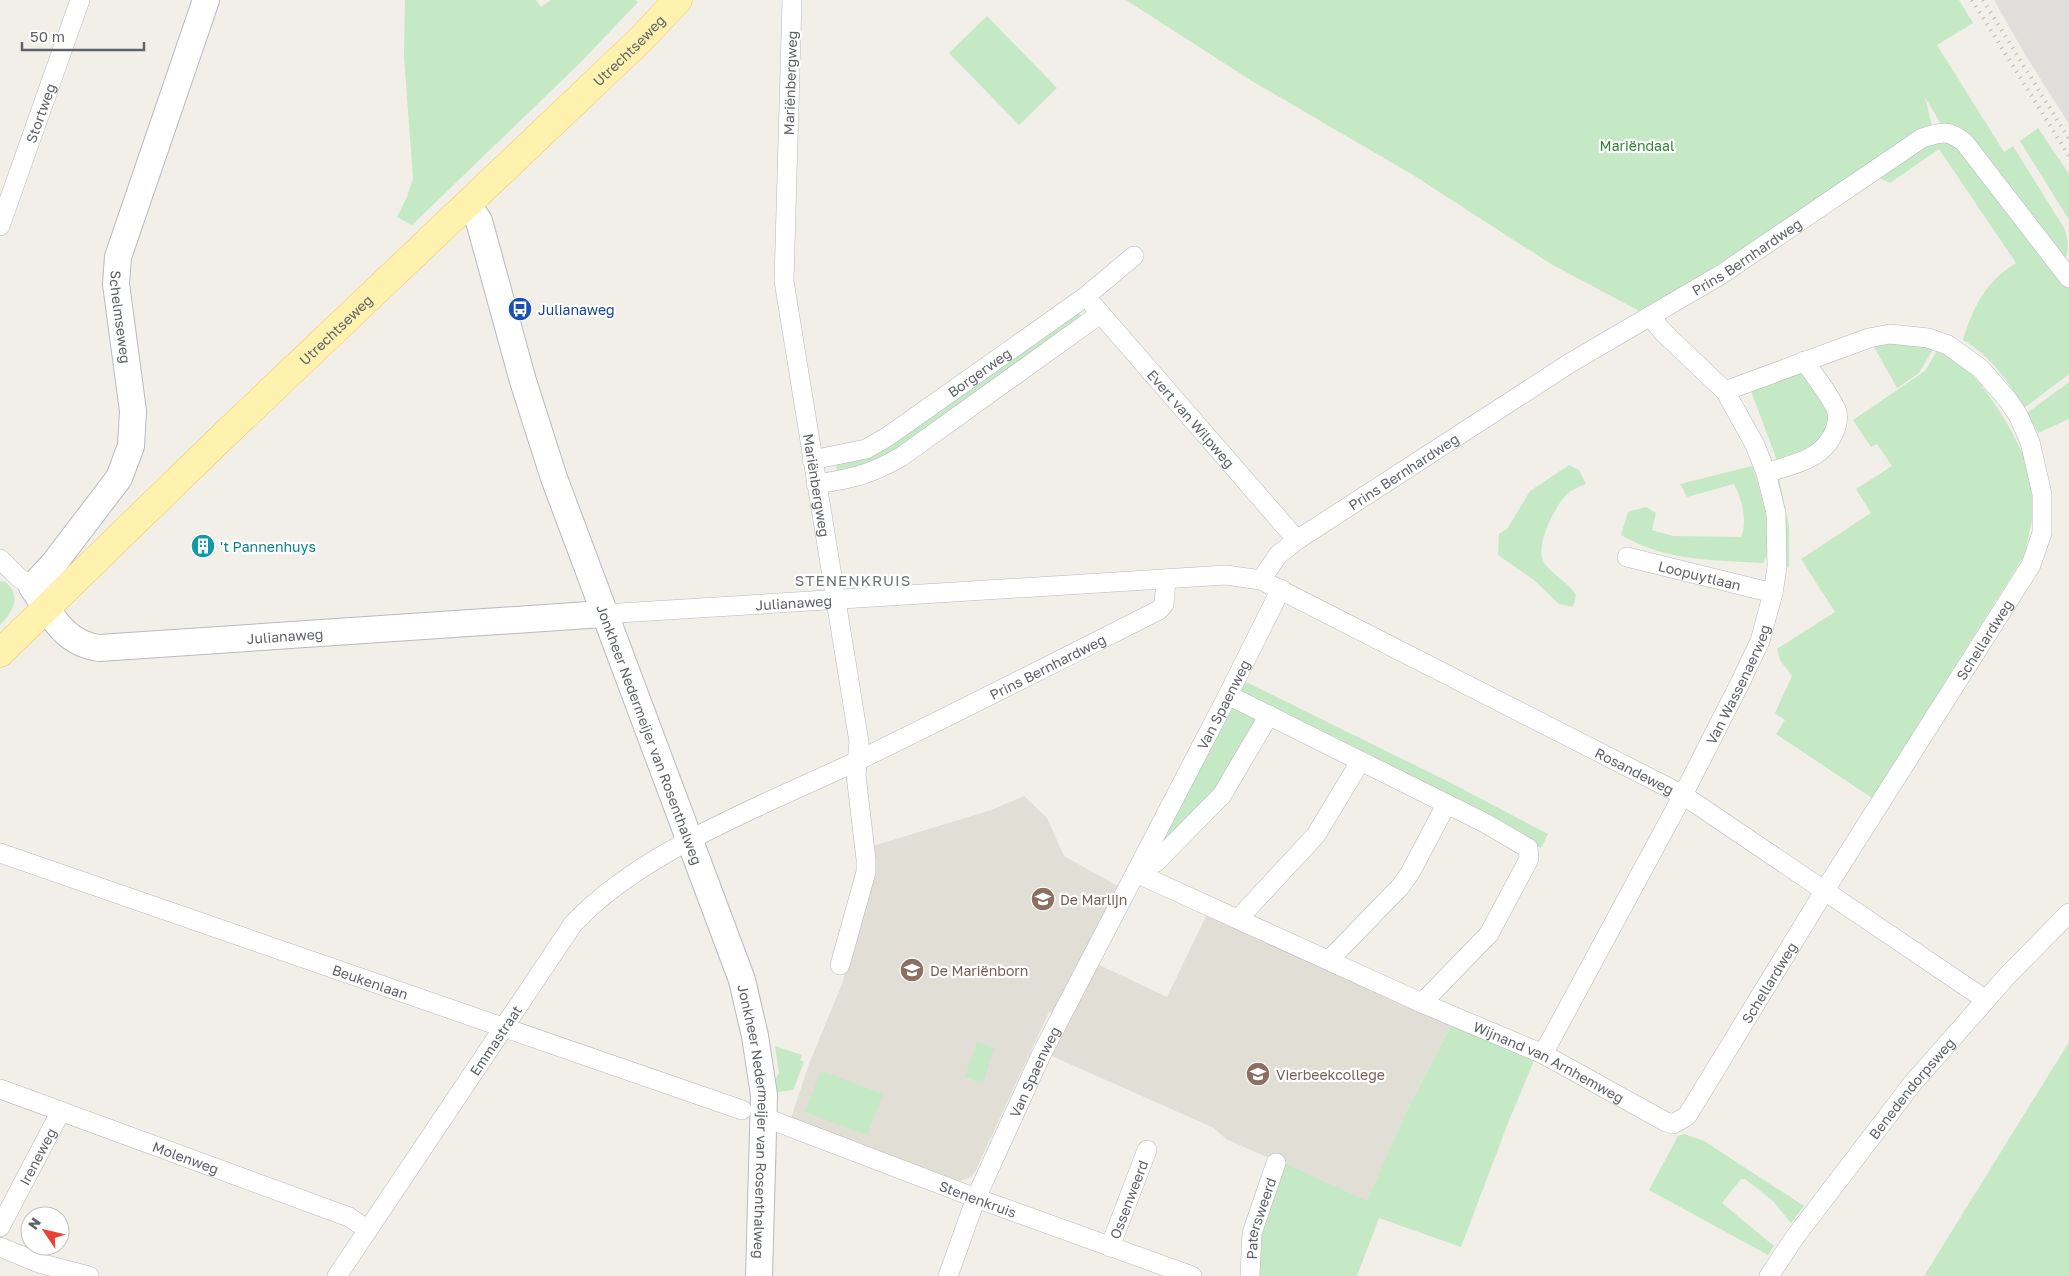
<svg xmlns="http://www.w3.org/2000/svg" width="2069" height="1276" viewBox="0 0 2069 1276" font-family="'Golos Text',sans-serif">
	<rect width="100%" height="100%" fill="#f1efe8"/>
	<!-- industrial -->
	<path fill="#e0deda" d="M 1994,0 L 2069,0 L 2069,124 L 2026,56 Z"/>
	<!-- education -->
	<g fill="#e1ded6">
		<path d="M 1024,796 L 1047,818 L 1064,856 L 1121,888 L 1057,1014 L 1049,1012 L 975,1172 L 971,1177 L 960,1181 L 791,1118 L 809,1064 L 842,984 L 856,934 L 870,847 L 991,810 Z"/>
		<path d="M 1208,912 L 1453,1022 L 1406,1112 L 1367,1202 L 1226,1139 L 1214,1128 L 1045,1053 L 1093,962 L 1167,997 Z"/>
	</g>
	<!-- green -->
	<g fill="#c5e8c5">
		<path d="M 405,0 L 536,0 L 541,7 L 551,0 L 636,0 L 638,2 L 580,63 L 412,225 L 397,217 L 407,197 L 413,178 L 404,57 Z"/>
		<path d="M 1126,0 L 1959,0 L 1973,23 L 1937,45 L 2004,152 L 2013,146 L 2064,228 C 2069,241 2069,250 2064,263 L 1941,124 L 1925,97 L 1932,126 L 1643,313 L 1551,264 L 1413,175 L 1252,81 Z"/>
		<path d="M 987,16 L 1057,88 L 1019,125 L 949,53 Z"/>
		<path d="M 2038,128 L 2069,174 L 2069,220 L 2020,141 Z"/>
		<path d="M 1947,140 L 1961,148 L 2069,286 L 2069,374 L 2024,408 C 2008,381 1991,356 1963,340 C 1974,306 1984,283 2016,263 L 1939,149 L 1890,183 L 1875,176 L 1923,143 Z"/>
		<path d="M 1075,311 L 1082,316 L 877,465 L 837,471 L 836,466 L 839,463 Z"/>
		<path d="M 1901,341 L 1934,348 L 1919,373 L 1897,388 L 1872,343 Z"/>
		<path d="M 1938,349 C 1944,352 1951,354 1955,358 C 1985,381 2031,454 2034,492 C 2035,513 2029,535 2024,556 L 1872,798 L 1776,734 L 1785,720 L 1775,713 L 1792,676 L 1780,660 L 1777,649 L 1835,612 L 1801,559 L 1871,513 L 1856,489 L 1892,466 L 1877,444 L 1871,447 L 1853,420 L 1925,371 Z"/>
		<path d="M 1803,371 L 1833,418 L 1825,442 L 1778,463 L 1751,391 Z"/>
		<path d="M 2069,382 L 2069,419 L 2038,433 L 2027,413 Z"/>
		<path d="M 1569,465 L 1579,470 L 1586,484 C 1579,487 1570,490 1565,496 C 1554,509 1533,548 1545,564 C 1554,576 1568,582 1576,595 L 1573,607 L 1559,604 L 1534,580 L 1498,555 L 1499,534 L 1507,529 L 1530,491 Z"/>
		<path d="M 1752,466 C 1760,488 1777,542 1763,563 C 1713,560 1665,561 1621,535 L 1628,512 L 1646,507 L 1656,513 L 1652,530 L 1673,536 L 1741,537 C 1748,521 1742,499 1734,484 L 1687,497 L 1680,484 Z"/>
		<path d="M 1779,478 L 1789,526 L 1789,567 L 1784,569 L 1777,482 Z"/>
		<path d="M 4,581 C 23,596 13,611 0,625 L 0,582 Z"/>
		<path d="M 1244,681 L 1451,783 L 1548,834 L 1541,848 L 1239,691 Z"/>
		<path d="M 1231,704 L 1258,719 L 1219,791 L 1158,847 Z"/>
		<path d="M 1453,1022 L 1535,1058 L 1508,1123 L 1461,1247 L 1379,1218 L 1357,1276 L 1256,1276 L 1258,1234 L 1283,1163 L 1367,1201 L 1406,1112 Z"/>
		<path d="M 977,1042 L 994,1048 L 983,1083 L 965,1077 Z"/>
		<path d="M 2069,1042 L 2069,1276 L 1924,1276 Z"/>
		<path d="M 775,1046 L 802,1055 L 800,1060 L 804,1062 L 793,1090 L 777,1092 L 776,1078 L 779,1073 Z"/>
		<path d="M 821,1071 L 883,1094 L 867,1135 L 805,1112 Z"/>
		<path d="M 1684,1134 L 1704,1141 L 1804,1206 L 1791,1223 L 1773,1201 L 1745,1179 L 1741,1179 L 1722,1203 L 1774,1246 L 1768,1255 L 1649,1190 L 1678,1136 Z"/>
	</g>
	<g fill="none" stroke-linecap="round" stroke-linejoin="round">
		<!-- street casing -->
		<g stroke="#b5b8bc" stroke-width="20">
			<g id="street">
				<path id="s1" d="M 792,0 L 784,281 L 859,742 L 856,775 L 866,859 L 866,872 L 840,965"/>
				<path id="s2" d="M 0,226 L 80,0"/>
				<path id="s3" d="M 1093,305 L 1297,540"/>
				<path id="s4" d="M 812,460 L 866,449 L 887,437 L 1085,297 L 1134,256"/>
				<path d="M 1766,473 C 1793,464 1824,460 1835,430 C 1838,422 1839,414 1835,407 C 1827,391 1815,376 1804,361"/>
				<path d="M 816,484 C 851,479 869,475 901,457 L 1100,314"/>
				<path id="s5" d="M 1627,557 L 1773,593"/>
				<path d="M 0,559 L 17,576 L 32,587"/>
				<path id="s6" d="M 1261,580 L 1278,555 L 1297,540 L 1570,363 L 1722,274 L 1922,138 C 1942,132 1947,129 1964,142 L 2069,278"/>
				<path id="s7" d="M 603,614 L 1226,575 L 1261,580 L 1683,795 L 1986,1000"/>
				<path d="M 1228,695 L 1485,823 L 1528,848 L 1529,859 L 1489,934 L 1422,1003"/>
				<path id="s8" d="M 0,853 L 742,1110"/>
				<path id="s9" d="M 1136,873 L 1422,1003 L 1543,1054 L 1666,1122 L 1673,1124 L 1687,1116 L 1825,890 L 2031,565 L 2042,533 L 2042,494 L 2030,442 L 2018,415 L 2008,400 L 1981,369 L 1948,345 L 1928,338 L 1890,334 L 1869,338 L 1725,391"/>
				<path d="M 1136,873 L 1156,862 L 1222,795 L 1269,715"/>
				<path d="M 1238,919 L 1316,835 L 1360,762"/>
				<path d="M 1329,960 L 1400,887 L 1410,873 L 1446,805"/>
				<path id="s10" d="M 1543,1054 L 1683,795 L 1739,685 L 1760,641 L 1773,593 L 1777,567 L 1776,513 L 1766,473 L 1755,445 L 1725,391 L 1664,333 L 1651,317"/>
				<path id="s11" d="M 0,1089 L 349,1217 L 368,1230"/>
				<path id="s12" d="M 764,1117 L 976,1198 L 1192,1276"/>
				<path id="s13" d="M 0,1227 L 61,1111"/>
				<path d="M 0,1247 L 39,1263 L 89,1276"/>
				<path id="s14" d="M 1110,1247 L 1147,1150"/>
				<path id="s15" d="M 337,1276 L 573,924 C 642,850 765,805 857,761 C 958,712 1058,661 1159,610 L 1164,604 L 1166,579"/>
				<path id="s16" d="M 948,1276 L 976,1198 L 1041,1055 L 1228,695 L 1281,589"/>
				<path id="s17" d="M 1250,1276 L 1252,1233 L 1276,1163"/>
				<path id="s18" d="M 1769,1276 L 1795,1237 L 1912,1084 L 2007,976 L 2069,913"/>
			</g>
		</g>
		<!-- secondary casing -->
		<g stroke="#b6babf" stroke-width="28">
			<g id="secondary">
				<path id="s19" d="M 206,0 L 118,257 L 116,284 L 133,411 L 131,446 L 119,478 L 55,562 L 32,587 C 51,614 63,643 99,648 L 603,614"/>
				<path id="s20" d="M 468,205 L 479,221 L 523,381 L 554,478 L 742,980 L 755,1036 L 764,1095 L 759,1276"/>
			</g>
		</g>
		<!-- primary casing -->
		<g stroke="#f2c960" stroke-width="29">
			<g id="primary">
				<path id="s21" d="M 0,653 L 217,442 L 640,40 L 678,0"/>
			</g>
		</g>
		<!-- street -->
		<use href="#street" stroke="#fff" stroke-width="19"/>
		<!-- secondary -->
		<use href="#secondary" stroke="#fff" stroke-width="26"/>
		<!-- primary -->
		<use href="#primary" stroke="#fff2af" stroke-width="28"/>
		<!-- rail -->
		<g stroke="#b6b7b8" stroke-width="4" stroke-dasharray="1 6" stroke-linecap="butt">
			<path d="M 1972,0 L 2069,156"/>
			<path d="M 1983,0 L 2069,139"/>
		</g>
	</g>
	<!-- icons -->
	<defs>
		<g id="bus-disc" transform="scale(1.25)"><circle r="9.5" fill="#1a4fb4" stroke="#fff"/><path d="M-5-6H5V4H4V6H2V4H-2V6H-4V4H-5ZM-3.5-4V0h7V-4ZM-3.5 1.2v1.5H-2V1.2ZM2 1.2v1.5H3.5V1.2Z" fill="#fff"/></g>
		<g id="building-disc" transform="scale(1.25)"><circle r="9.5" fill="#0f9aa8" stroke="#fff"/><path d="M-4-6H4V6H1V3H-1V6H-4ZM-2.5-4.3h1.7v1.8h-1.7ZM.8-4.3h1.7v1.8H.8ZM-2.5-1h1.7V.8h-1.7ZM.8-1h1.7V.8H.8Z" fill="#fff"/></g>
		<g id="school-disc" transform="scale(1.25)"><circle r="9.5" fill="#8d6e63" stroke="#fff"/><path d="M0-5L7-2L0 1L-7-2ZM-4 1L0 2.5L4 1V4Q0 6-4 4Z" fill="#fff"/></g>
	</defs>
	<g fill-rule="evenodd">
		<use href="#bus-disc" x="520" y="309"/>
		<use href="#building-disc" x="203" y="546"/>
		<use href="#school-disc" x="1043" y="899"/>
		<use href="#school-disc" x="912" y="970"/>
		<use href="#school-disc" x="1258" y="1074"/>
	</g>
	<g text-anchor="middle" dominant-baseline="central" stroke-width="4.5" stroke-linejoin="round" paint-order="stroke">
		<!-- street labels -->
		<g font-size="14" fill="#5f6368" stroke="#fff">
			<text stroke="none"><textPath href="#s21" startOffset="871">Utrechtseweg</textPath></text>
			<text transform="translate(790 83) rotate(-88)">Mariënbergweg</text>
			<text stroke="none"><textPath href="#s2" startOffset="120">Stortweg</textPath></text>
			<text stroke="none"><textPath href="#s6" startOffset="586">Prins Bernhardweg</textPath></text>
			<text stroke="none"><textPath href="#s19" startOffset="332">Schelmseweg</textPath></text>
			<text stroke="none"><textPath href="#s21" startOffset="466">Utrechtseweg</textPath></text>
			<text stroke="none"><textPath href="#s4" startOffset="192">Borgerweg</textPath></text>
			<text stroke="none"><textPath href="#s3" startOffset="150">Evert van Wilpweg</textPath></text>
			<text stroke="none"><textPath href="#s6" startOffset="181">Prins Bernhardweg</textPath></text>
			<text stroke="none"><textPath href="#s1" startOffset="488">Mariënbergweg</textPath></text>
			<text stroke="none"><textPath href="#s5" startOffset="75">Loopuytlaan</textPath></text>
			<text stroke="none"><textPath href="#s7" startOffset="191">Julianaweg</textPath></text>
			<text stroke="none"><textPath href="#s19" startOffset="916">Julianaweg</textPath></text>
			<text stroke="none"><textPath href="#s9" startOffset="1171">Schellardweg</textPath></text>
			<text stroke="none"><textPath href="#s15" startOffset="966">Prins Bernhardweg</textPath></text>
			<text stroke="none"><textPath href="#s10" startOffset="418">Van Wassenaerweg</textPath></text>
			<text stroke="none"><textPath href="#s16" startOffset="635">Van Spaenweg</textPath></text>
			<text stroke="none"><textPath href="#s20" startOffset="561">Jonkheer Nedermeijer van Rosenthalweg</textPath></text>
			<text stroke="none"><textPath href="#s7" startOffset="1079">Rosandeweg</textPath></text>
			<text stroke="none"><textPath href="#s8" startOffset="392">Beukenlaan</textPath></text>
			<text stroke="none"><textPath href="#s9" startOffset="766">Schellardweg</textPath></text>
			<text stroke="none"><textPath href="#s15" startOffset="284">Emmastraat</textPath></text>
			<text stroke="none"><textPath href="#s9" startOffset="454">Wijnand van Arnhemweg</textPath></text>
			<text stroke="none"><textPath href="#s16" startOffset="222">Van Spaenweg</textPath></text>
			<text stroke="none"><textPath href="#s18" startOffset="236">Benedendorpsweg</textPath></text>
			<text stroke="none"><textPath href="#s20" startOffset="966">Jonkheer Nedermeijer van Rosenthalweg</textPath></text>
			<text stroke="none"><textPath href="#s13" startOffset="80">Ireneweg</textPath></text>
			<text stroke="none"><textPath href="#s11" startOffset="198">Molenweg</textPath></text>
			<text stroke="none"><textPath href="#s12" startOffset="229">Stenenkruis</textPath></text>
			<text stroke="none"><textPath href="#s14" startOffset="51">Ossenweerd</textPath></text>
			<text stroke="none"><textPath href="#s17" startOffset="59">Patersweerd</textPath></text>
		</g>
		<!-- park labels -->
		<g font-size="14" fill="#348238" stroke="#fff">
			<text x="1637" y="145">Mariëndaal</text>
		</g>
		<!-- transit labels -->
		<g font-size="14" fill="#164399" stroke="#fff" text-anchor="start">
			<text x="538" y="309">Julianaweg</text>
		</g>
		<!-- culture labels -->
		<g font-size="14" fill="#0d838f" stroke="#fff" text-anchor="start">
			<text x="220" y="546">'t Pannenhuys</text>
		</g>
		<!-- education labels -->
		<g font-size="14" fill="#785e54" stroke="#fff" text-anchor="start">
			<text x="1060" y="899">De Marlijn</text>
			<text x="930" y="970">De Mariënborn</text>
			<text x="1276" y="1074">Vierbeekcollege</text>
		</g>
		<!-- neighbourhood labels -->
		<g font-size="15" letter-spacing="1" fill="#70757a" stroke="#fff">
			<text x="853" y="580">STENENKRUIS</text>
		</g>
	</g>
	<!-- north arrow -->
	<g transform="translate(45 1231) rotate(305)"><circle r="24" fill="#ffffff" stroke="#bfc1c3"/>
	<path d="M0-4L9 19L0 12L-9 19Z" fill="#ea4335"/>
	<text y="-8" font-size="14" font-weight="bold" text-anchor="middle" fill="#5f6368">N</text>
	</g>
	<!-- scale -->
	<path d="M22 42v8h122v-8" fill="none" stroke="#5f6368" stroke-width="2.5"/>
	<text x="30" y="42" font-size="15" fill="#5f6368" stroke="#ffffff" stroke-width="4" paint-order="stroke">50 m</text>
</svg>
